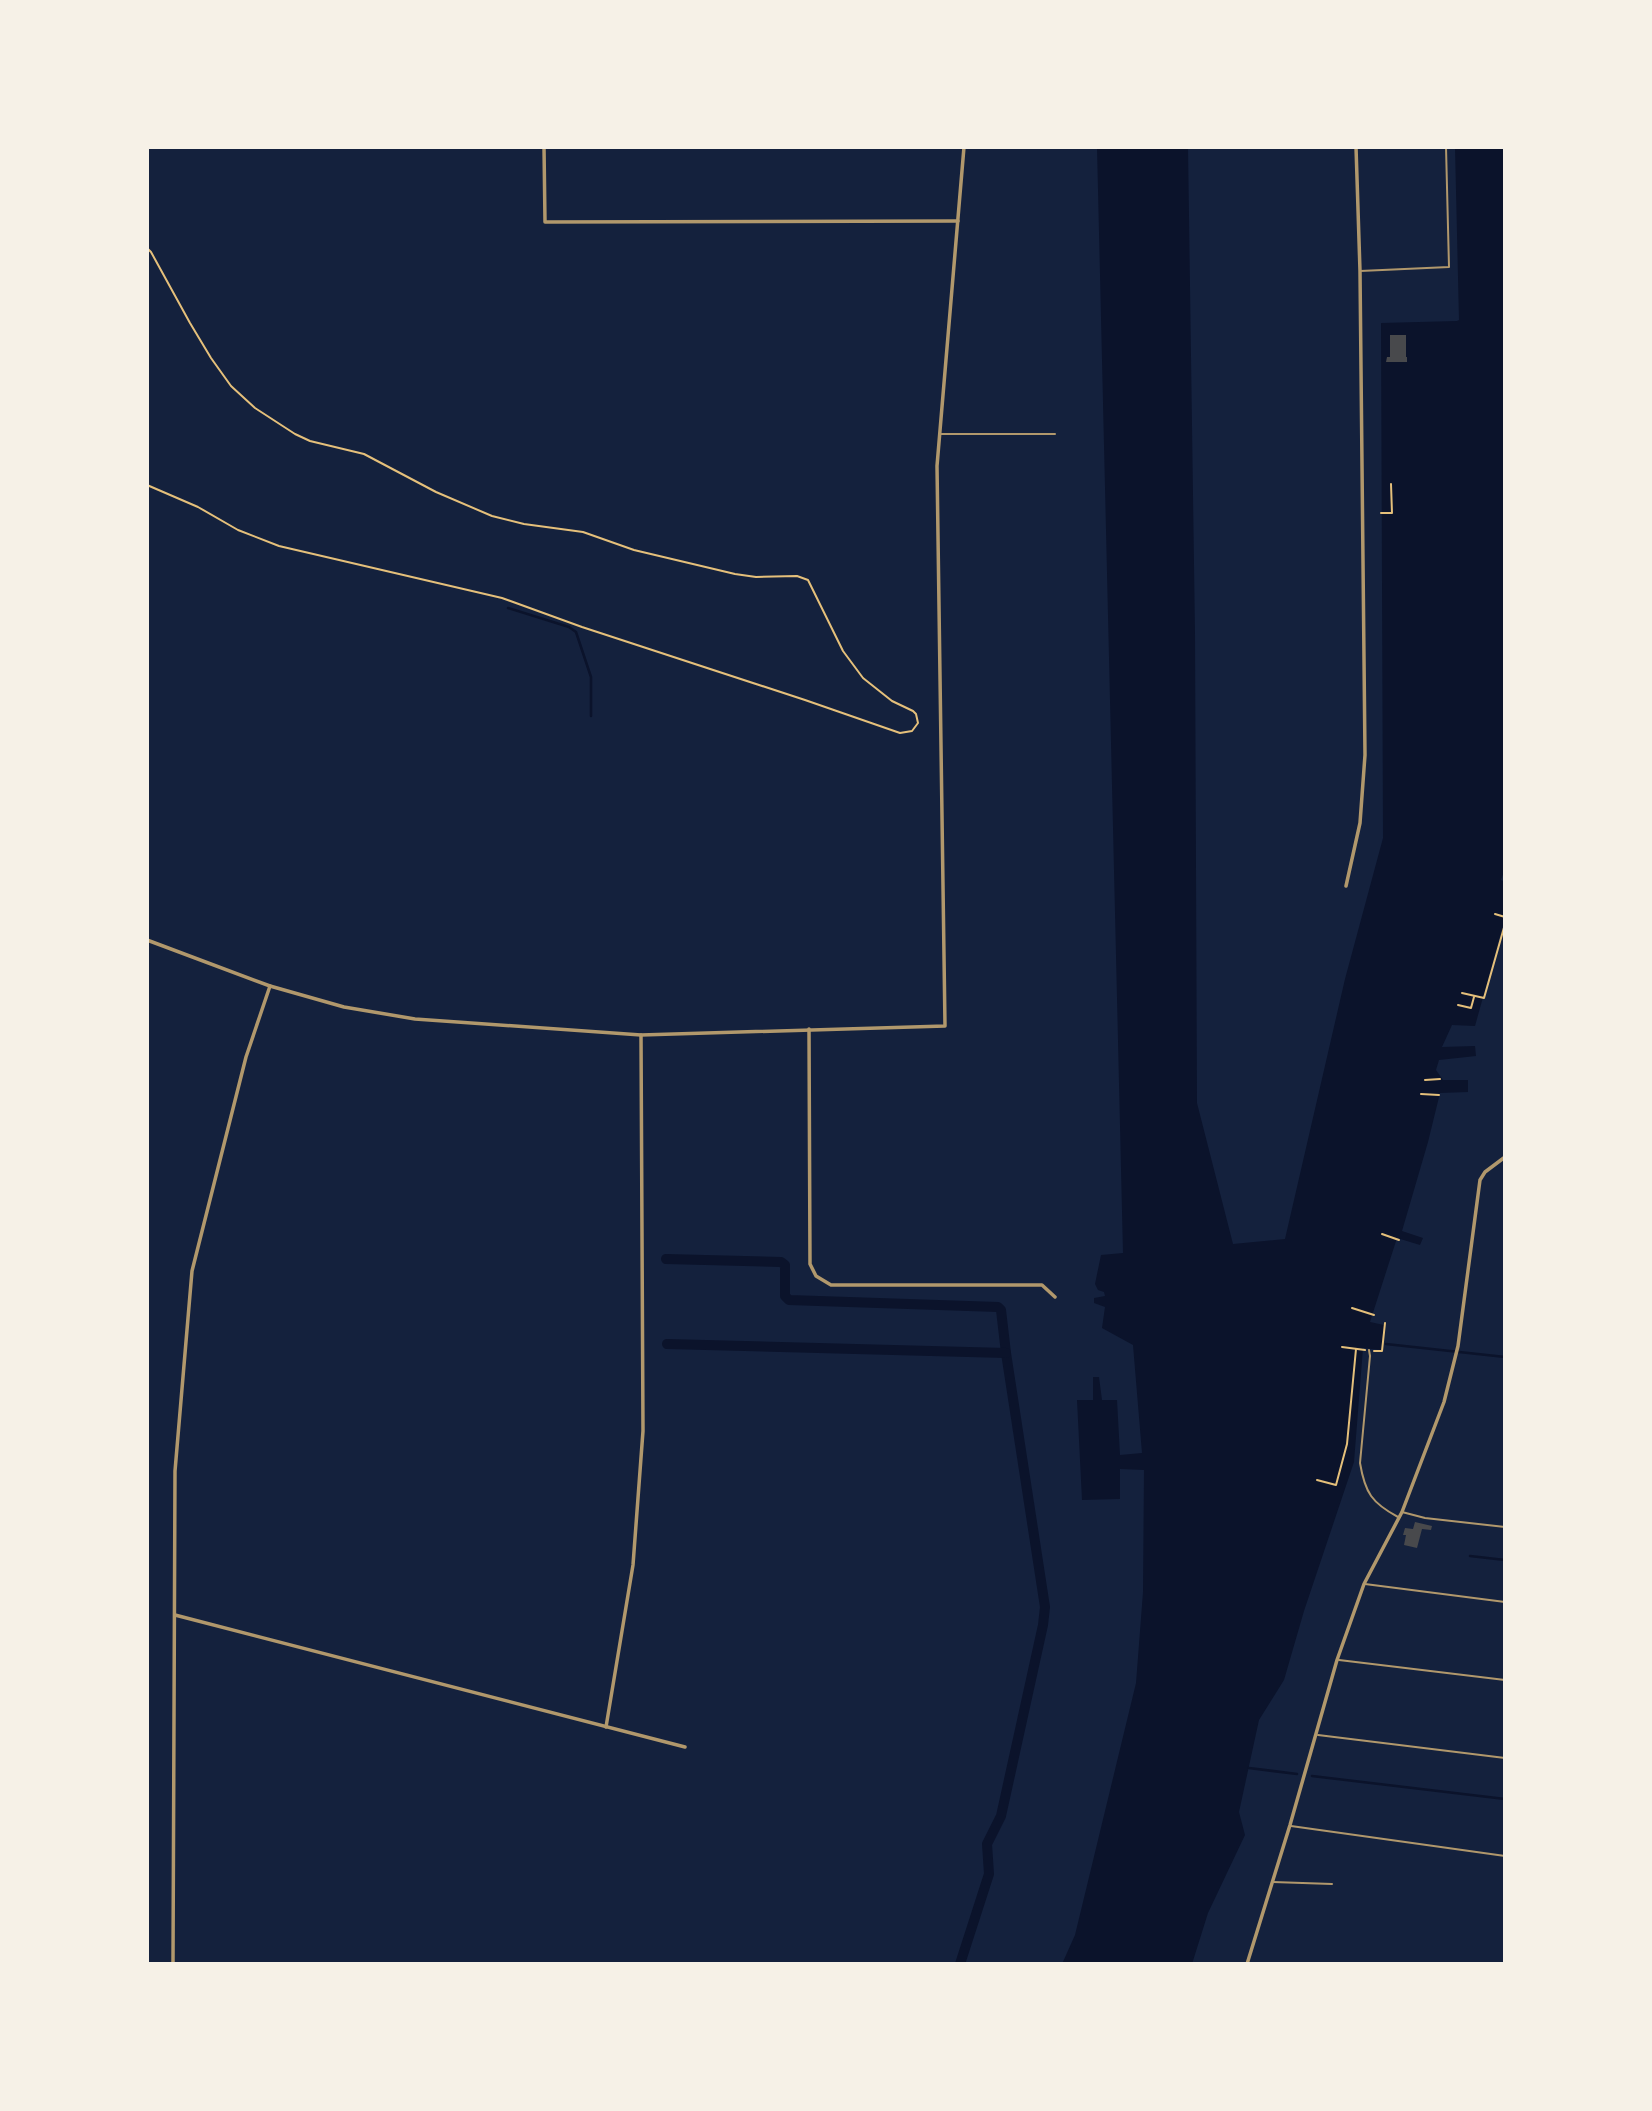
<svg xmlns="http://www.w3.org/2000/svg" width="1652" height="2111" viewBox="0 0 1652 2111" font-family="'Roboto Condensed',sans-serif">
	<rect width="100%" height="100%" fill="#14213d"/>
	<!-- water -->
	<path fill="#0b132b" d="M 1097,147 L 1188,147 L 1195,634 L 1197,1103 L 1233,1244 L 1285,1239 L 1345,979 L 1383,838 L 1381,323 L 1457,321 L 1459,320 L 1455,147 L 1505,147 L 1505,869 L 1501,880 L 1505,882 L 1503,900 L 1505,902 L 1505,918 L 1475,1026 L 1452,1025 L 1442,1047 L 1475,1046 L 1476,1056 L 1439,1060 L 1436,1070 L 1443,1080 L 1468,1080 L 1468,1092 L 1440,1093 L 1428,1142 L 1402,1231 L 1423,1238 L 1420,1245 L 1397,1238 L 1370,1322 L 1384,1325 L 1381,1350 L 1363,1348 L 1354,1462 L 1304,1611 L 1284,1680 L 1259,1720 L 1239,1812 L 1245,1835 L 1208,1913 L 1192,1964 L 1062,1964 L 1075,1935 L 1136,1683 L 1143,1592 L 1144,1470 L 1120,1469 L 1120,1499 L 1082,1500 L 1077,1400 L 1093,1400 L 1093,1377 L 1099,1377 L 1102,1400 L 1117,1400 L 1120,1455 L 1142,1453 L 1133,1345 L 1102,1328 L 1105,1307 L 1094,1303 L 1094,1298 L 1105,1296 L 1104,1292 L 1098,1290 L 1095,1284 L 1101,1255 L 1123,1253 Z"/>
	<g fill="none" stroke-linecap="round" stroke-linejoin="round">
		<!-- stream -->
		<g stroke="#0b132b" stroke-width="2.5">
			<path d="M 508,608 L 569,627 L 576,632 L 591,677 L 591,716"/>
			<path d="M 1386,1344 L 1505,1357"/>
			<path d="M 1470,1556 L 1505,1560"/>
			<path d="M 1249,1768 L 1297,1774"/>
			<path d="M 1312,1776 L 1505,1799"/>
		</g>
		<!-- canal -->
		<g stroke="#0b132b" stroke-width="10">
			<path d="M 666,1259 L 781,1262 L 785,1265 L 785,1296 L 789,1300 L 998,1307 L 1001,1310 L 1006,1353 L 1045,1607 L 1043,1625 L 1001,1816 L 987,1844 L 989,1874 L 960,1964"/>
			<path d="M 667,1344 L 1006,1353"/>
		</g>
	</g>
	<!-- building -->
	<g fill="#48494c">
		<path d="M 1390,335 L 1406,335 L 1406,357 L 1407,357 L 1407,362 L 1386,362 L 1387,357 L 1390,357 Z"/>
		<path d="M 1415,1522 L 1432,1526 L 1431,1530 L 1422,1529 L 1417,1548 L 1404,1545 L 1406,1535 L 1403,1535 L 1405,1528 L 1413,1529 Z"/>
	</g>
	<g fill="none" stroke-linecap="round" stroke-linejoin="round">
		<!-- path -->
		<g stroke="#e5c07b" stroke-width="2">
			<path d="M 147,248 L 151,252 L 190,323 L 211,358 L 231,386 L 255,408 L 295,434 L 310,441 L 364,454 L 436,492 L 492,516 L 524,524 L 583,532 L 634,550 L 735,574 L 756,577 L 797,576 L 808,580 L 843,651 L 863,678 L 892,701 L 913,711 L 916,714 L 918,723 L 912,731 L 900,733 L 805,700 L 582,627 L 502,598 L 279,546 L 238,530 L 198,507 L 147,485"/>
			<path d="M 1381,513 L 1392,513 L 1391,484"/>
			<path d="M 1495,914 L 1505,917"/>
			<path d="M 1462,993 L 1484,998 L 1505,924"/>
			<path d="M 1458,1005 L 1471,1008 L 1474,997"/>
			<path d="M 1425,1080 L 1440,1079"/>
			<path d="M 1421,1094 L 1439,1095"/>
			<path d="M 1382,1234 L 1399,1240"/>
			<path d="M 1352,1308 L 1374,1315"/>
			<path d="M 1342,1347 L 1365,1350"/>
			<path d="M 1374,1351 L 1382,1351 L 1385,1323"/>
			<path d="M 1317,1480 L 1336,1485 L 1347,1444 L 1356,1349"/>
		</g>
		<!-- service -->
		<g stroke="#b1986c" stroke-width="2">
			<path d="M 1360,271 L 1449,267 L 1446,147"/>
			<path d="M 941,434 L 1055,434"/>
			<path d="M 1369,1350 L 1370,1356 L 1360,1463 C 1365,1493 1372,1503 1398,1517"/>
			<path d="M 1402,1512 L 1425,1518 L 1505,1527"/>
			<path d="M 1365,1584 L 1505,1602"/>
			<path d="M 1339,1660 L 1505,1680"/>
			<path d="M 1318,1735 L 1505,1758"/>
			<path d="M 1291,1826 L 1505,1856"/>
			<path d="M 1273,1882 L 1332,1884"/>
		</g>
		<!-- minor -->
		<g stroke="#b1986c" stroke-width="3.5">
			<path d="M 544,147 L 545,222 L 958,221"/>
			<path d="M 1346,886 L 1360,823 L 1365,755 L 1360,271 L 1356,147"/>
			<path d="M 147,940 L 270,986 L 344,1007 L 415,1019 L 641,1035 L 945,1026 L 937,466 L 964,147"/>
			<path d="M 809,1029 L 810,1264 L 816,1276 L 831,1285 L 1042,1285 L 1055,1297"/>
			<path d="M 175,1615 L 685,1747"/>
			<path d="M 606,1727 L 633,1565 L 643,1431 L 641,1035"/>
			<path d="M 173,1964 L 175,1471 L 192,1271 L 246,1057 L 270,986"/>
			<path d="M 1247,1964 L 1290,1825 L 1337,1660 L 1364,1584 L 1402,1512 L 1444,1402 L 1458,1346 L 1480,1180 L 1485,1172 L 1505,1157"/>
		</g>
	</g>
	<!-- border -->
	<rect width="1652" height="2111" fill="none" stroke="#f6f1e7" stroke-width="298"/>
</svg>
